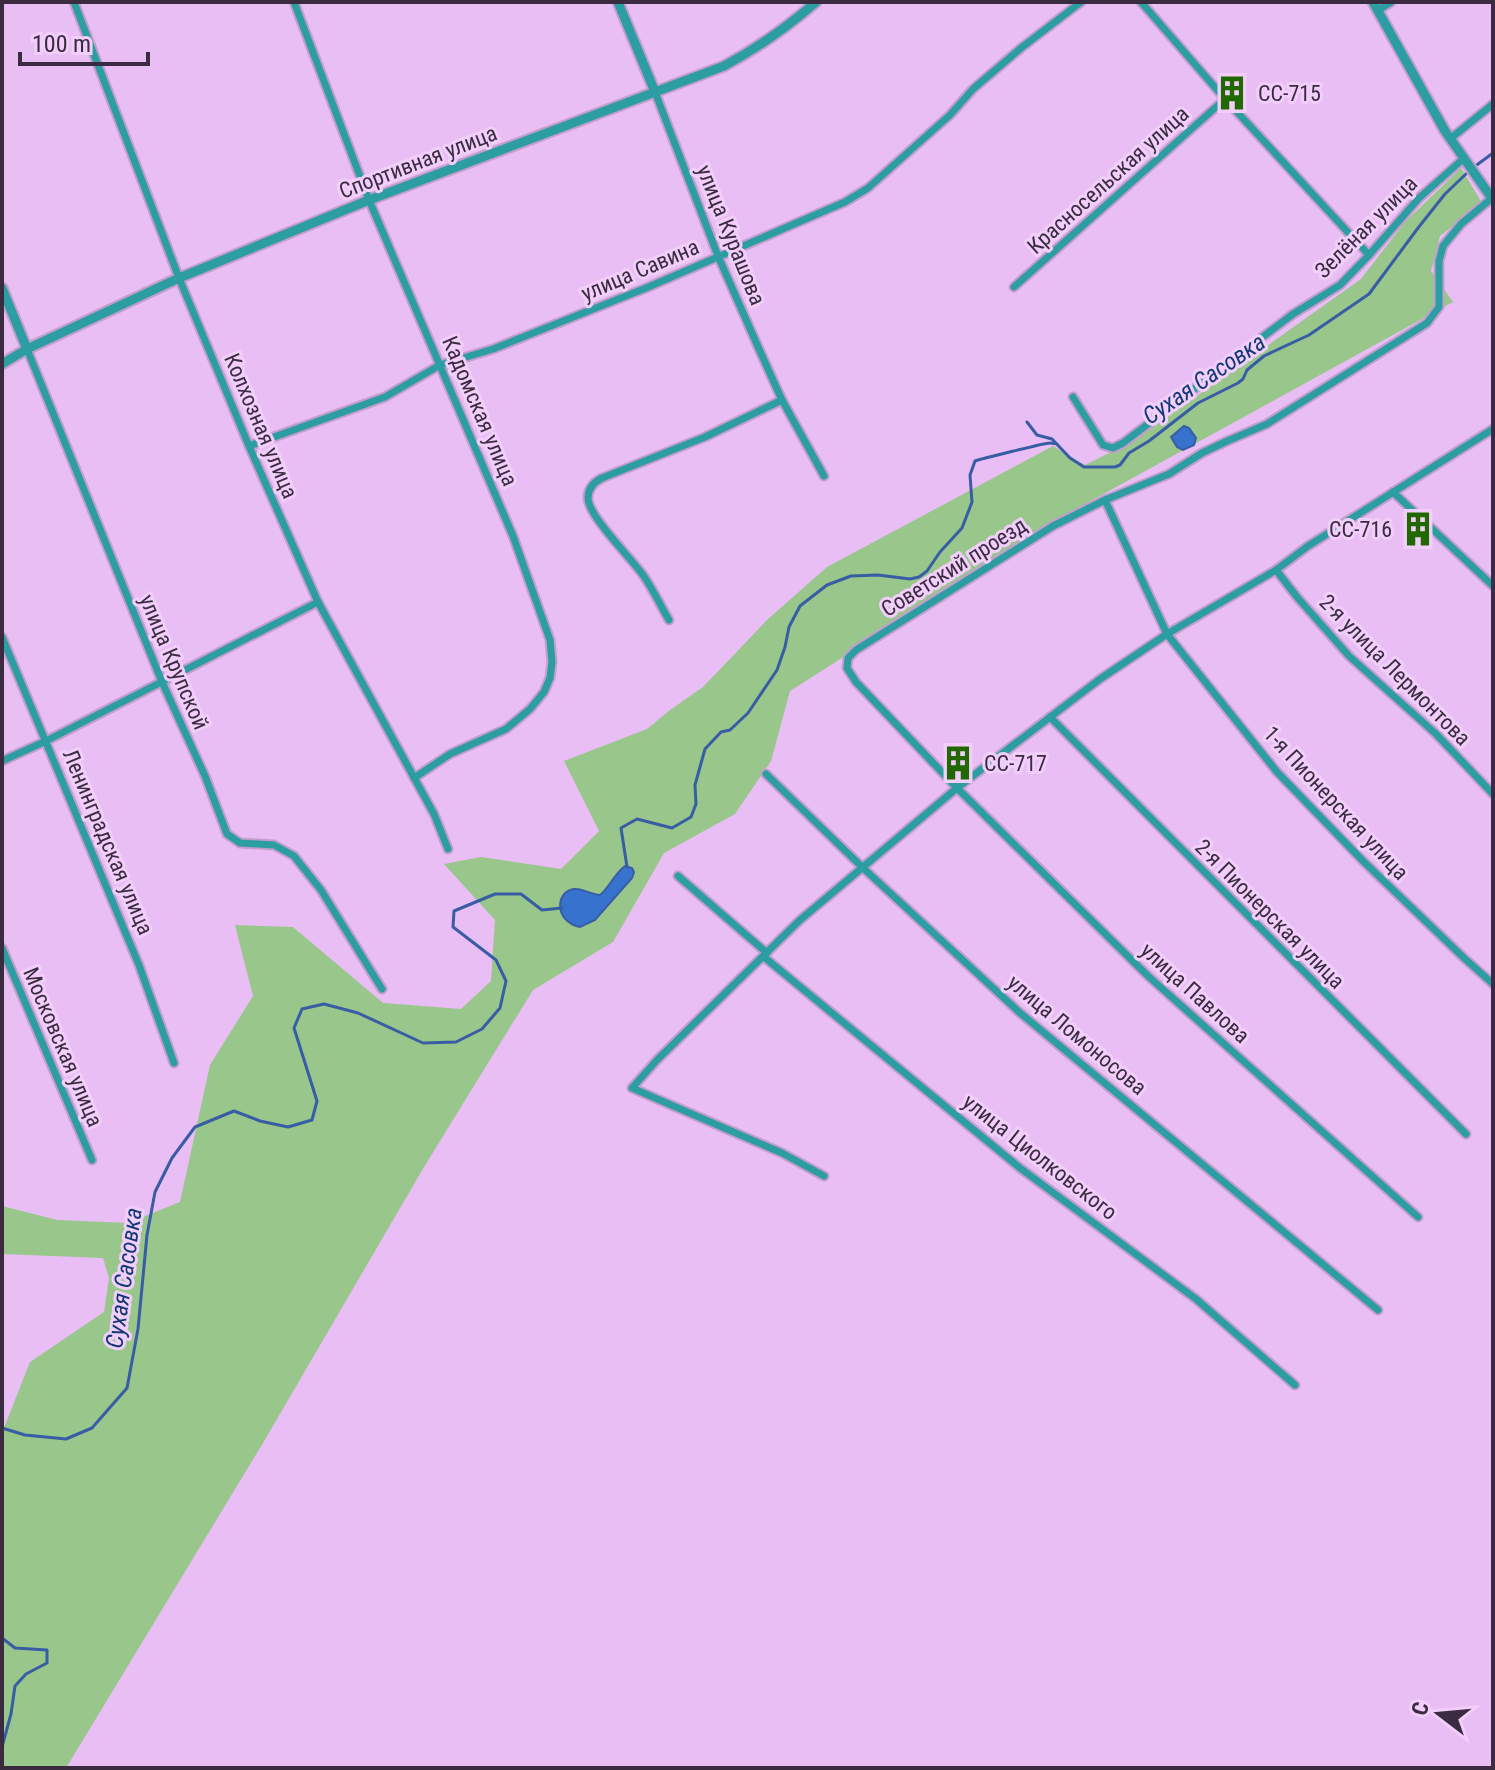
<svg xmlns="http://www.w3.org/2000/svg" width="1495" height="1770" viewBox="0 0 1495 1770" font-family="'Roboto Condensed',sans-serif">
	<rect width="100%" height="100%" fill="#e9bef4"/>
	<!-- green -->
	<path fill="#98c68b" d="M 1461,168 L 1482,203 L 1440,236 L 1431,271 L 1453,302 L 1076,509 L 790,691 L 771,761 L 735,814 L 664,853 L 613,942 L 533,990 L 424,1167 L 263,1443 L 66,1768 L 2,1768 L 2,1433 L 30,1362 L 104,1312 L 109,1278 L 103,1258 L 2,1254 L 2,1206 L 57,1220 L 128,1223 L 180,1202 L 210,1065 L 253,996 L 235,925 L 293,927 L 383,1003 L 461,1009 L 491,981 L 495,920 L 444,864 L 481,857 L 561,869 L 599,831 L 564,761 L 647,729 L 670,710 L 703,687 L 768,619 L 827,567 L 1053,446 L 1085,465 L 1135,440 L 1361,279 L 1405,222 Z"/>
	<!-- water -->
	<g fill="#3772cf" stroke="#385da4" stroke-width="2">
		<path d="M 1184,426 L 1189,428 L 1196,438 L 1194,445 L 1183,450 L 1177,447 L 1171,437 Z"/>
		<path d="M 625,866 L 632,868 L 634,872 L 632,878 L 595,920 L 580,927 C 553,921 556,891 574,889 C 583,888 591,895 600,895 C 610,887 614,874 625,866 Z"/>
	</g>
	<g fill="none" stroke-linecap="round" stroke-linejoin="round">
		<!-- stream -->
		<g stroke="#385da4" stroke-width="3">
			<path d="M 1474,167 L 1493,153"/>
			<path d="M 1027,422 L 1037,435 L 1052,439 L 1070,458 L 1084,467 L 1115,467 L 1120,465 L 1129,453 L 1149,441 L 1198,403 L 1238,383 L 1243,379 L 1247,370 L 1264,356 L 1309,335 L 1369,294 L 1418,228 L 1445,194 L 1468,172"/>
			<path d="M 627,867 L 621,828 L 637,819 L 672,828 L 691,817 L 696,804 L 695,785 L 705,749 L 721,732 L 730,730 L 748,713 L 777,670 L 785,647 L 789,627 L 800,606 L 827,585 L 851,576 L 878,575 L 910,579 L 919,577 L 927,571 L 940,552 L 962,528 L 972,502 L 970,475 L 975,461 C 980,459 1045,443 1050,443 C 1053,443 1055,444 1057,444"/>
			<path d="M 2,1428 L 25,1435 L 66,1439 L 92,1428 L 127,1388 L 138,1329 L 147,1235 L 155,1192 L 172,1158 L 195,1127 L 234,1111 L 260,1121 L 288,1127 L 312,1120 L 317,1101 L 294,1028 L 302,1009 L 324,1004 L 358,1013 L 423,1043 L 456,1042 L 482,1029 L 500,1008 L 506,981 L 496,960 L 453,927 L 454,911 L 495,894 L 521,894 L 542,910 L 562,908"/>
			<path d="M 2,1614 L 2,1638 L 15,1648 L 47,1650 L 47,1663 L 26,1674 L 15,1686 L 11,1714 L 2,1747"/>
		</g>
		<!-- minor casing -->
		<g stroke="#c39ecc" stroke-width="11">
			<g id="minor">
				<path d="M 74,2 L 179,278 L 249,446 L 318,602 L 434,814 L 448,849"/>
				<path d="M 294,2 L 369,200 L 513,536 L 550,640 L 552,662 L 550,678 L 544,692 L 530,709 L 506,729 L 450,754 L 414,778"/>
				<path d="M 1141,2 L 1225,99 L 1369,255"/>
				<path d="M 1377,11 L 1391,2"/>
				<path d="M 655,92 L 718,256 L 759,349 L 782,400 L 824,476"/>
				<path d="M 1450,139 L 1493,104"/>
				<path d="M 1014,287 L 1225,99"/>
				<path d="M 27,349 L 162,682 L 205,776 L 227,834 L 240,843 L 274,845 L 294,856 L 321,890 L 382,989"/>
				<path d="M 1073,397 L 1103,445 L 1113,448 L 1123,443 L 1293,314 L 1340,285 L 1369,255 L 1419,198 L 1463,159"/>
				<path d="M 249,446 L 385,397 L 440,365 L 493,349 L 646,288 L 845,202 L 868,188 L 950,115 L 973,89 L 1021,48 L 1081,2"/>
				<path d="M 1393,492 L 1493,586"/>
				<path d="M 1105,500 L 1167,634 L 1277,772 L 1363,861 L 1464,958 L 1493,984"/>
				<path d="M 1276,570 L 1297,597 L 1349,656 L 1436,734 L 1493,794"/>
				<path d="M 669,620 C 660,605 653,589 643,575 C 632,559 588,516 588,498 C 588,488 594,482 602,478 L 705,437 L 782,400"/>
				<path d="M 2,637 L 139,965 L 174,1063"/>
				<path d="M 1050,717 L 1466,1134"/>
				<path d="M 2,761 L 46,741 L 318,602"/>
				<path d="M 766,774 L 862,867 L 1019,1012 L 1378,1310"/>
				<path d="M 678,876 L 767,953"/>
				<path d="M 2,948 L 92,1160"/>
				<path d="M 764,957 L 1020,1168 L 1196,1299 L 1295,1385"/>
				<path d="M 824,1176 L 782,1153 L 632,1088 L 657,1060 L 800,920 L 957,788 L 1100,679 L 1167,634 L 1276,570 L 1308,546 L 1493,429"/>
				<path d="M 1418,1217 L 1148,976 L 957,788 L 856,682 L 847,668 L 848,658 L 856,650 L 1053,526 L 1105,500 L 1169,474 L 1202,453 L 1225,442 L 1267,424 L 1427,323 L 1439,307 L 1439,261 L 1443,246 L 1461,224 L 1492,198"/>
			</g>
		</g>
		<!-- tertiary casing -->
		<g stroke="#c39ecc" stroke-width="13">
			<g id="tertiary">
				<path d="M 618,2 L 655,92"/>
				<path d="M 1373,2 L 1445,131 L 1493,200"/>
				<path d="M 2,288 L 27,349"/>
				<path d="M 2,364 L 27,349 L 179,278 L 369,200 L 724,66 C 758,48 787,27 816,2"/>
			</g>
		</g>
		<!-- minor -->
		<use href="#minor" stroke="#2c9da2" stroke-width="7"/>
		<!-- tertiary -->
		<use href="#tertiary" stroke="#2c9da2" stroke-width="9"/>
	</g>
	<!-- icons -->
	<defs>
		<g id="building-bare" transform="scale(2.76)"><path d="M-4-6H4V6H1V3H-1V6H-4ZM-2.5-4.3h1.7v1.8h-1.7ZM.8-4.3h1.7v1.8H.8ZM-2.5-1h1.7V.8h-1.7ZM.8-1h1.7V.8H.8Z" fill="#226800" stroke="#f1cffa" stroke-width="2.5" paint-order="stroke"/></g>
	</defs>
	<g fill-rule="evenodd">
		<use href="#building-bare" x="1232" y="93"/>
		<use href="#building-bare" x="1418" y="529"/>
		<use href="#building-bare" x="958" y="763"/>
	</g>
	<g text-anchor="middle" dominant-baseline="central" stroke-width="6" stroke-linejoin="round" paint-order="stroke">
		<!-- poi labels -->
		<g font-size="22" fill="#3b2b40" stroke="#f1cffa" text-anchor="start">
			<text x="1258" y="93">СС-715</text>
			<text x="1392" y="529" text-anchor="end">СС-716</text>
			<text x="984" y="763">СС-717</text>
		</g>
		<!-- street labels -->
		<g font-size="22" fill="#3b2b40" stroke="#f1cffa">
			<text transform="translate(418 162) rotate(-21)">Спортивная улица</text>
			<text transform="translate(1108 180) rotate(-42)">Красносельская улица</text>
			<text transform="translate(1366 227) rotate(-45)">Зелёная улица</text>
			<text transform="translate(731 235) rotate(68)">улица Курашова</text>
			<text transform="translate(640 270) rotate(-23)">улица Савина</text>
			<text transform="translate(480 411) rotate(67)">Кадомская улица</text>
			<text transform="translate(261 426) rotate(67)">Колхозная улица</text>
			<text transform="translate(954 567) rotate(-32)">Советский проезд</text>
			<text transform="translate(174 662) rotate(67)">улица Крупской</text>
			<text transform="translate(1395 670) rotate(45)">2-я улица Лермонтова</text>
			<text transform="translate(1336 803) rotate(47)">1-я Пионерская улица</text>
			<text transform="translate(108 842) rotate(67)">Ленинградская улица</text>
			<text transform="translate(1270 914) rotate(45)">2-я Пионерская улица</text>
			<text transform="translate(1195 993) rotate(42)">улица Павлова</text>
			<text transform="translate(1077 1035) rotate(40)">улица Ломоносова</text>
			<text transform="translate(63 1047) rotate(67)">Московская улица</text>
			<text transform="translate(1040 1157) rotate(38)">улица Циолковского</text>
		</g>
		<!-- water labels -->
		<g font-size="24" font-style="italic" fill="#123975" stroke="#f1cffa">
			<text transform="translate(1204 379) rotate(-34)">Сухая Сасовка</text>
			<text transform="translate(124 1278) rotate(-82)">Сухая Сасовка</text>
		</g>
	</g>
	<!-- border -->
	<rect width="1495" height="1770" fill="none" stroke="#3b2b40" stroke-width="8"/>
	<!-- north arrow -->
	<g transform="translate(1439 1714) rotate(286)" stroke="#f1cffa" stroke-width="6" paint-order="stroke">
	<path d="M0-6L14 30L0 20L-14 30Z" fill="#3b2b40"/>
	<text y="-12" font-size="22" font-weight="bold" text-anchor="middle" fill="#3b2b40">С</text>
	</g>
	<!-- scale -->
	<path d="M20 52v12h128v-12" fill="none" stroke="#3b2b40" stroke-width="4"/>
	<text x="32" y="52" font-size="24" fill="#3b2b40" stroke="#f1cffa" stroke-width="6" paint-order="stroke">100 m</text>
</svg>
